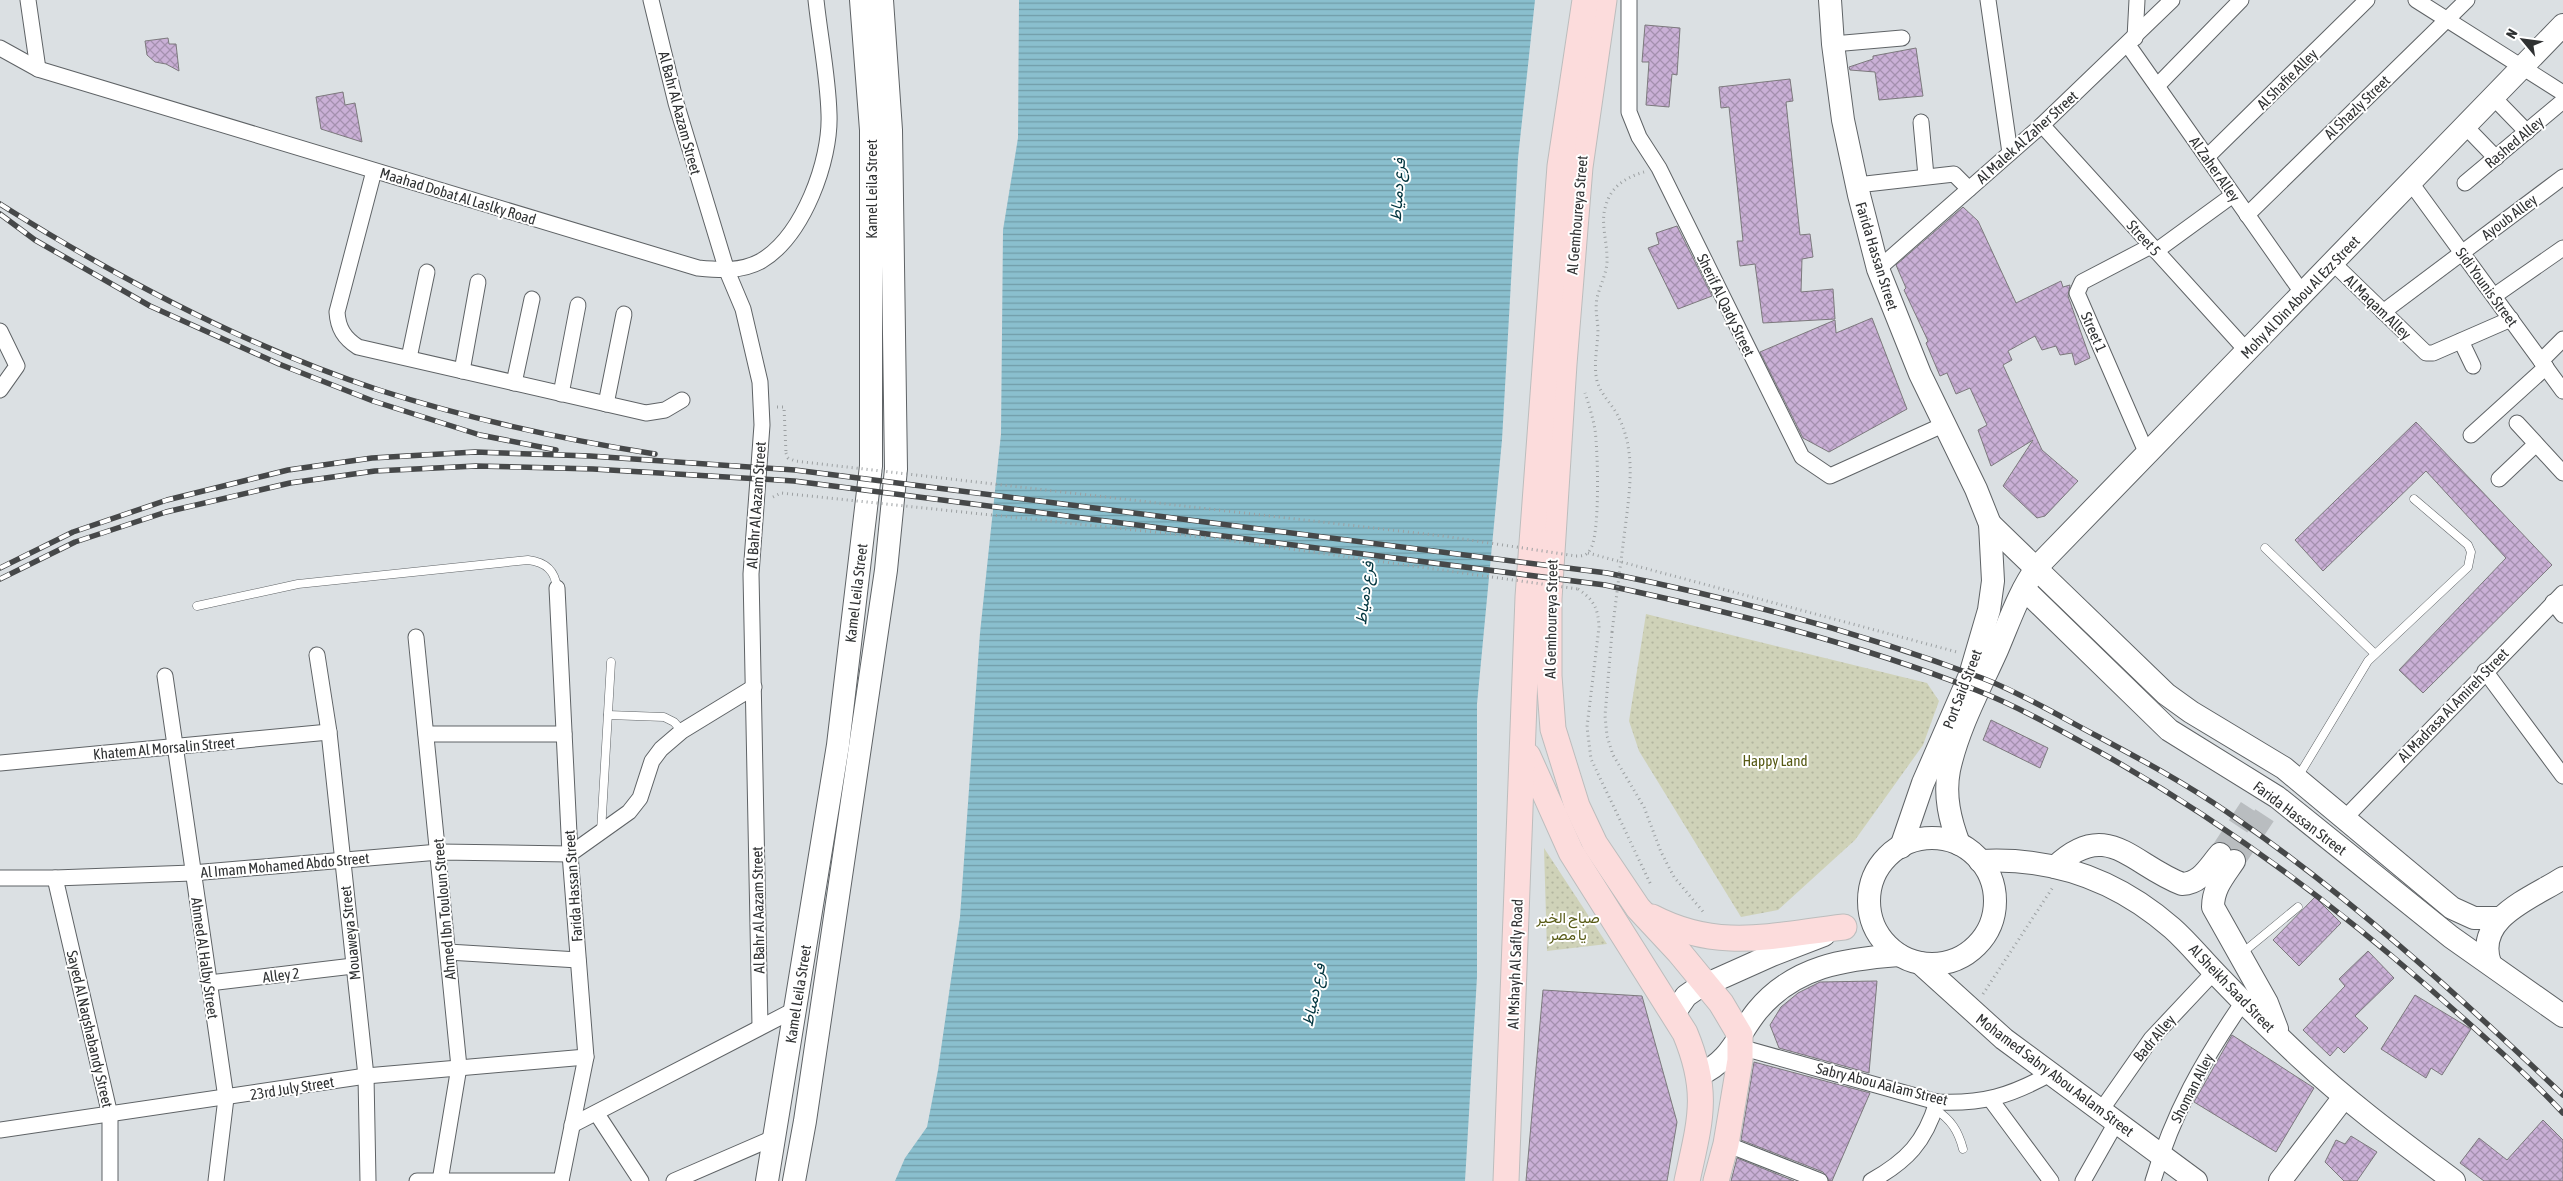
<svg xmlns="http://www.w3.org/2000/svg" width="2563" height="1181" viewBox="0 0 2563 1181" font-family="'Asap Condensed',Vazirmatn,sans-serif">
	<defs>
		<pattern id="park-dots" width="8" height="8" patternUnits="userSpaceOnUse" patternTransform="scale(1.25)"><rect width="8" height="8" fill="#cfd2b8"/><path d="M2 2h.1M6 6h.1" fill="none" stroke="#b2b59f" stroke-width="1.8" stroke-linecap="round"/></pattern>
		<pattern id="water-rules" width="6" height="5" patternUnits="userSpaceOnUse" patternTransform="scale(1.25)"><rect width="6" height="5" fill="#8abfce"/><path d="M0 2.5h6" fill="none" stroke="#719ca8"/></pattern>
		<pattern id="building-cross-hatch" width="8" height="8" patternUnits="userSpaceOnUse" patternTransform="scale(1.25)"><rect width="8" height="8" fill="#cab0d6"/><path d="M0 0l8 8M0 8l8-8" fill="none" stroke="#a490ae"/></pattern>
	</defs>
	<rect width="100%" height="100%" fill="#dbe0e3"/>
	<!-- park -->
	<g fill="url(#park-dots)">
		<path d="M 1646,614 L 1927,683 L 1939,701 L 1923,745 L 1855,840 L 1778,910 L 1741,917 L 1639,751 L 1629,721 Z"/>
		<path d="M 1544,848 L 1607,944 L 1547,951 Z"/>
	</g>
	<!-- water -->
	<path fill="url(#water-rules)" d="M 1019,0 L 1535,0 L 1518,158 L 1502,440 L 1477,704 L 1477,977 L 1465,1181 L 895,1181 L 905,1158 L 927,1127 L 938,1070 L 960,917 L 980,633 L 1001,434 L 1003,230 L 1018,138 Z"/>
	<!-- building -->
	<g fill="url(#building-cross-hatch)" stroke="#7c797d">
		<path d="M 1645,25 L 1680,28 L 1677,75 L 1672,74 L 1669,107 L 1646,105 L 1649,62 L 1642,62 Z"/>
		<path d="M 168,38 L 169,44 L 176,44 L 179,71 L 166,64 L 155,62 L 147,55 L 145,41 Z"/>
		<path d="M 1916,48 L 1923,96 L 1879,100 L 1875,72 L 1850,70 L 1849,67 L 1873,59 L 1873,56 Z"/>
		<path d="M 1790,79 L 1793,101 L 1786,102 L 1800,235 L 1810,234 L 1813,257 L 1802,259 L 1801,292 L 1833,289 L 1835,319 L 1763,323 L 1755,264 L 1740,266 L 1737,241 L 1743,241 L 1729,107 L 1721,108 L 1719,87 Z"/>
		<path d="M 343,92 L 345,105 L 355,103 L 362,142 L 321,129 L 316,97 Z"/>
		<path d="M 1963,207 L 1978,221 L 2016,303 L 2061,281 L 2063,287 L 2070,285 L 2068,296 L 2090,358 L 2075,365 L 2072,353 L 2060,355 L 2056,346 L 2042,350 L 2035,336 L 2008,351 L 2012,360 L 2003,365 L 2042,450 L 2078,481 L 2045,516 L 2037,518 L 2003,486 L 2033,440 L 1991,466 L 1978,430 L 1987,425 L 1970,388 L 1956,394 L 1947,373 L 1940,376 L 1926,343 L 1928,341 L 1904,290 L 1906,288 L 1896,265 Z"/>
		<path d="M 1677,226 L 1712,296 L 1678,309 L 1648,248 L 1659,244 L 1656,233 Z"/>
		<path d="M 1872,318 L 1907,409 L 1829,452 L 1803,438 L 1760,352 L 1835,320 L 1836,333 Z"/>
		<path d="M 2416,422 L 2552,565 L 2423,693 L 2399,670 L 2506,558 L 2426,471 L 2323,571 L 2295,540 Z"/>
		<path d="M 1991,720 L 2048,748 L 2040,768 L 1983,740 Z"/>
		<path d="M 2315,897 L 2341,923 L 2299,966 L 2273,940 Z"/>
		<path d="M 2368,951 L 2394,978 L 2355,1016 L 2368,1028 L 2344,1053 L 2338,1047 L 2330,1056 L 2303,1030 L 2345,986 L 2339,979 Z"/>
		<path d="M 1877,981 L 1869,1073 L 1779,1048 L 1770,1025 L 1781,1007 L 1798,993 L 1820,982 Z"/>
		<path d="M 1543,990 L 1642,996 L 1677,1122 L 1667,1181 L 1526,1181 Z"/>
		<path d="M 2415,995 L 2471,1029 L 2442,1075 L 2431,1068 L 2426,1078 L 2381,1049 Z"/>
		<path d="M 2232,1035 L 2314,1088 L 2276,1152 L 2194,1102 Z"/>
		<path d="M 1754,1062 L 1870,1093 L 1832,1181 L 1829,1181 L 1823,1172 L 1741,1140 Z"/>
		<path d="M 2543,1120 L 2563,1140 L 2563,1181 L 2484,1181 L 2460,1163 L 2479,1138 L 2507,1160 Z"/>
		<path d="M 2351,1136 L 2377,1152 L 2357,1181 L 2344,1181 L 2325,1162 L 2336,1140 L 2345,1144 Z"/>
		<path d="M 1737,1158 L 1794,1181 L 1731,1181 Z"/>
	</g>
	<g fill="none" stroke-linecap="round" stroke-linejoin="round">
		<!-- secondary-tunnel -->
		<g stroke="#b9bdc0" stroke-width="22" stroke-dasharray="22 11" stroke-linecap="butt">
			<path d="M 2220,854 L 2254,802"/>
			<path d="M 2234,861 L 2268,810"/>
		</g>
		<!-- lane casing -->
		<g stroke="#5f6366" stroke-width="9">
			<g id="lane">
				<path d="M 2265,548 L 2375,654"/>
				<path d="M 197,606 L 298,584 L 528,560 C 546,562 555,571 557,588"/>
				<path d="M 608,715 L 664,717 L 674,722 L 682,731"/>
				<path d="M 2298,777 L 2368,661 L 2468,567 L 2471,552 L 2468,545 L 2414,499"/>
				<path d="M 601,832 L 611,662"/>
				<path d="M 2241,954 L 2298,907"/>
				<path d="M 1935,1109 C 1951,1120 1958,1130 1963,1149"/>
			</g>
		</g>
		<!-- street casing -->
		<g stroke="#5f6366" stroke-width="17">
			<g id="street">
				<path d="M 28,0 L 38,69"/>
				<path d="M 651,0 L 676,103 L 727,271 L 743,309 L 760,382 L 762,425 L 751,574 L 760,1026"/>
				<path d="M 1629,0 L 1629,112 L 1639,137 L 1659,168 L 1802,457 L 1830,476 L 1943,425"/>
				<path d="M 1988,0 L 2010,153"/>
				<path d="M 2416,0 L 2563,93"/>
				<path d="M 2135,38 L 2137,0"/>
				<path d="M 1833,44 L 1902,38"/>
				<path d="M 2128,45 L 2303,294"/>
				<path d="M 0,48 L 38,69 L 698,268 C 719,270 741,272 761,261 C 803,236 831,161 829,114 C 828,76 820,38 816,0"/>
				<path d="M 2157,86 L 2241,0"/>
				<path d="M 2493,97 L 2527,132"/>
				<path d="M 1921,122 L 1926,176"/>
				<path d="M 2042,125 L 2247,351"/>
				<path d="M 2465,126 L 2496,158"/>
				<path d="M 2207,157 L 2367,0"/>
				<path d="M 374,171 L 337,312 C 338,328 344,338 358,347 L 646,413 L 665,410 L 682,400"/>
				<path d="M 2411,183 L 2563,391"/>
				<path d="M 2465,183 L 2563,101"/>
				<path d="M 1857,185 L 1954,174 L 1969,189"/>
				<path d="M 2247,215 L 2467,0"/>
				<path d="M 2156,251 L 2233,195"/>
				<path d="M 2333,263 L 2426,353 L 2433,353 L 2511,319"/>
				<path d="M 1878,269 L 2042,125 L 2172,0"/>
				<path d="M 2494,296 L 2563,248"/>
				<path d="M 2383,312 L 2563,177"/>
				<path d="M 0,331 L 17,366 L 0,390"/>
				<path d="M 2461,341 L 2473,366"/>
				<path d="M 409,358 L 427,272"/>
				<path d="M 2541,361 L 2563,339"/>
				<path d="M 462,371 L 478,282"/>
				<path d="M 514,383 L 532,299"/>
				<path d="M 561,394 L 578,305"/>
				<path d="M 606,404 L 624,314"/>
				<path d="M 2517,423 L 2563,473"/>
				<path d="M 2471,435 L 2546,367"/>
				<path d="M 2147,454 L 2077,293 L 2082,282 L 2151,246"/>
				<path d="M 2499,479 L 2536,444"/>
				<path d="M 557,588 L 570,854 L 586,1057 L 561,1181"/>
				<path d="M 2553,602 L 2563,615"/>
				<path d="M 416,637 L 459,1067 L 440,1181"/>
				<path d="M 317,655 L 329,732 L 366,1076 L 368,1181"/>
				<path d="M 2485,671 L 2563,776"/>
				<path d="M 165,676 L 226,1098 L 216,1181"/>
				<path d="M 426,734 L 564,734"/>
				<path d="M 0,763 L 329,732"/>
				<path d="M 2344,819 L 2563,593"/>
				<path d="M 0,878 L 55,878 L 192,873 L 439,852 L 570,854 L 629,812 L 640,798 L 652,761 L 661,749 L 682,731 L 754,687"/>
				<path d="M 55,878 L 110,1115 L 110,1181"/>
				<path d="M 448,952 L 578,960"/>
				<path d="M 209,983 L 353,966"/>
				<path d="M 1740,1047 L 1937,1102 C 1983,1104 2010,1096 2050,1074"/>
				<path d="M 1991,1100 L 2051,1181"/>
				<path d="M 2102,1109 L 2151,1039 L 2214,972"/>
				<path d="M 597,1114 L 641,1181"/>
				<path d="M 572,1125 L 796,1009"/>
				<path d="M 0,1130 L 366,1076 L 586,1057"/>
				<path d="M 1726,1144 L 1820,1181"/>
				<path d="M 417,1181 L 561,1181"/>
				<path d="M 674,1181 L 773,1138"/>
				<path d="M 1871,1181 C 1907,1161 1925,1142 1937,1102"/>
				<path d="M 2083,1181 L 2117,1121"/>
				<path d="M 2153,1181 C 2173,1113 2203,1060 2243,1002"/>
			</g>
		</g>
		<!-- secondary casing -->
		<g stroke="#5f6366" stroke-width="24">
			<g id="secondary">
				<path d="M 1830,0 L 1833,44 L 1843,120 L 1859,195 L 1878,269 L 1920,374 L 1976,489 L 1990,524 L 1993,581 L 1989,610 L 1970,675 L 1923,783 L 1901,847"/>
				<path d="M 1990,524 L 2166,694 L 2191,712 L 2284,768 L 2452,908 L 2474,918 L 2498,918"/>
				<path d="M 2024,589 L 2169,730 L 2277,797 L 2451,937 L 2563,1016"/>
				<circle cx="1932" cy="901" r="63"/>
				<path d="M 1959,844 C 1950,820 1944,796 1949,770 C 1958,728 1980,688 1997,650 C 2009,622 2019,592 2037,567 L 2563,25"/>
				<path d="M 1980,861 C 2052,857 2117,880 2172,928 C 2189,943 2203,961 2219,977 C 2246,1005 2274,1033 2303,1060 C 2350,1104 2402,1142 2454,1181"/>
				<path d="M 2234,861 C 2224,876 2213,888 2213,907 L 2267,1003 L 2277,1029"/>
				<path d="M 2055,867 C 2107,817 2132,865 2182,884 C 2201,883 2208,868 2220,854"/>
				<path d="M 1920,963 L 2004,1039 L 2196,1181"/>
				<path d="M 2490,963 C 2474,918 2532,898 2563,878"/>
				<path d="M 1673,1015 L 1686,996 L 1696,989 L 1772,955 L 1824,935"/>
				<path d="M 1699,1075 C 1731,1061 1737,1036 1757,1011 C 1794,966 1845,959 1899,955"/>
				<path d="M 767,1181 L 838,745 L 871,466 L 871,130 L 861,0"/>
				<path d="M 794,1181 L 805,1121 L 886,570 L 896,469 L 891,130 L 882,0"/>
				<path d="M 2280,1181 L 2344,1097"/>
			</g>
		</g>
		<!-- primary casing -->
		<g stroke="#bcbdbd" stroke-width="27">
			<g id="primary">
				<path d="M 1604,0 L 1580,167 L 1564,364 L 1549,599 L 1549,676 L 1553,729 L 1577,806 L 1595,844 L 1638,908 L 1679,952 L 1721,1003 L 1740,1035 L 1740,1060 L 1726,1144 L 1716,1181"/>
				<path d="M 1528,756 L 1571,852 L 1685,1033 C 1710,1093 1700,1121 1687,1181"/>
				<path d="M 1652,917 C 1719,952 1773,935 1844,927"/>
				<path d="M 1506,1181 L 1528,597 L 1560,166 L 1585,0"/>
			</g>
		</g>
		<!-- path -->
		<g stroke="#9ca0a2" stroke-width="3" stroke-dasharray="1 4" stroke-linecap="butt">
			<path d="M 777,407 L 784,407 L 786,453"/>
			<path d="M 1627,513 C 1631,480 1634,447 1618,416 C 1612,404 1601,395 1597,381 C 1593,363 1598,346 1598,328 C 1597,317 1595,309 1597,298 C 1600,285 1608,271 1607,258 C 1607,240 1600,222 1606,205 C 1611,186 1627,177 1644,172"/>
			<path d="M 1588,553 L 1957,652"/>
			<path d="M 1576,556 C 1583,556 1587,556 1591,548 C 1600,532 1598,451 1595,430 C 1593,418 1589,405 1585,393"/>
			<path d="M 1578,589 C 1594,600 1598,608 1599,627 L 1587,727 L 1591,759 L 1651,885"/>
			<path d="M 1612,632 L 1605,716 L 1607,736 L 1613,755 L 1644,807 L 1661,852 L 1674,877 L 1705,914"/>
			<path d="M 1983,994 L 2053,887"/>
		</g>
		<!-- lane -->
		<use href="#lane" stroke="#fff" stroke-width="8"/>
		<!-- street -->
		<use href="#street" stroke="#fff" stroke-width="15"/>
		<!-- secondary -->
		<use href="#secondary" stroke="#fff" stroke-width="22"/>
		<!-- primary -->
		<use href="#primary" stroke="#fcdcdc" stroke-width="25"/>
		<!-- rail casing -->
		<g stroke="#464849" stroke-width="5.5">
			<g id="rail">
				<path d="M 0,204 C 119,279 245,346 379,390 C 469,419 561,439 655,454"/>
				<path d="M 0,214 L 35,240 L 150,306 L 279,364 L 373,401 L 480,435 L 556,450"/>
				<path d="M 0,568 L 73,532 L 167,500 L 288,470 L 372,458 L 475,452 L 590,456 L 795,470 L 1607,573 C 1733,598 1862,633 1982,678 C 2019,692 2061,717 2097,736 C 2140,759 2185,783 2227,812 C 2347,894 2457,994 2563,1095"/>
				<path d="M 0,579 L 75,542 L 166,512 L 290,483 L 375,471 L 476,466 L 593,469 L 794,481 L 1605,585 C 1731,612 1857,643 1976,690 C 2017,706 2058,729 2096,750 C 2216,817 2325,897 2428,987 C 2474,1028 2521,1068 2563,1113"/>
			</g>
		</g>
		<!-- rail -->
		<use href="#rail" stroke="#fff" stroke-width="4" stroke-dasharray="11" stroke-linecap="butt"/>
		<!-- path-bridge -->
		<g stroke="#9ca0a2" stroke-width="3" stroke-dasharray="1 4" stroke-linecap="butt">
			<path d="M 786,453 L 788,458 L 795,461 L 1443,536 L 1576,556"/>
			<path d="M 773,497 L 781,493 L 1211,538 L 1578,589"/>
			<path d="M 1612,632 L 1627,513"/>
		</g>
	</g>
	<g text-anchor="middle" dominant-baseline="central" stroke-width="4" stroke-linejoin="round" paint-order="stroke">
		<!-- street labels -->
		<g font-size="15" fill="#2f3132" stroke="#fff">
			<text transform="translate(2287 79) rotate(-45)">Al Shafie Alley</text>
			<text transform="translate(2357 107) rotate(-44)">Al Shazly Street</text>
			<text transform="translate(680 113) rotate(75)">Al Bahr Al Aazam Street</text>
			<text transform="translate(2027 137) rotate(-42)">Al Malek Al Zaher Street</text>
			<text transform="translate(2514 142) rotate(-40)">Rashed Alley</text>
			<text transform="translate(2215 169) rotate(55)">Al Zaher Alley</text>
			<text transform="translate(871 189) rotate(-90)">Kamel Leila Street</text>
			<text transform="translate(458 196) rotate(17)">Maahad Dobat Al Laslky Road</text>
			<text transform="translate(1577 215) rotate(-85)">Al Gemhoureya Street</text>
			<text transform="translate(2509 217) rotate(-37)">Ayoub Alley</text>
			<text transform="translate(2144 238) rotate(48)">Street 5</text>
			<text transform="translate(1877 256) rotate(73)">Farida Hassan Street</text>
			<text transform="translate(2487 287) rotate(54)">Sidi Younis Street</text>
			<text transform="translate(2300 297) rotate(-46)">Mohy Al Din Abou Al Ezz Street</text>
			<text transform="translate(1726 305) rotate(64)">Sherif Al Qady Street</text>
			<text transform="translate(2378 307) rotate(44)">Al Maqam Alley</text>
			<text transform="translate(2094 332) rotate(66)">Street 1</text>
			<text transform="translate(756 505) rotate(-86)">Al Bahr Al Aazam Street</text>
			<text transform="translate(856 593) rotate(-83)">Kamel Leila Street</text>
			<text transform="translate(1551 619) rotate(-89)">Al Gemhoureya Street</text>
			<text transform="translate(1962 689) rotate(-69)">Port Said Street</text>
			<text transform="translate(2453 705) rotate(-46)">Al Madrasa Al Amireh Street</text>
			<text transform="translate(164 748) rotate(-5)">Khatem Al Morsalin Street</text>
			<text transform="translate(2300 818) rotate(37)">Farida Hassan Street</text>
			<text transform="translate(285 865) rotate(-5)">Al Imam Mohamed Abdo Street</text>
			<text transform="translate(573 886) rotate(-94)">Farida Hassan Street</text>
			<text transform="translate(444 909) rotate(-95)">Ahmed Ibn Touloun Street</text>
			<text transform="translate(758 910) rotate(-91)">Al Bahr Al Aazam Street</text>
			<text transform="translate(350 933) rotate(-96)">Mouaweya Street</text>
			<text transform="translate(205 958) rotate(82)">Ahmed Al Halby Street</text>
			<text transform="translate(1515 964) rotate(-88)">Al Mshayh Al Safly Road</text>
			<text transform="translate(281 975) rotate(-7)">Alley 2</text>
			<text transform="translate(2232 988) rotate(46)">Al Sheikh Saad Street</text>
			<text transform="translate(798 994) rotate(-81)">Kamel Leila Street</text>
			<text transform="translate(90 1029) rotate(77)">Sayed Al Naqshabandy Street</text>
			<text transform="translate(2154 1038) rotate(-50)">Badr Alley</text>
			<text transform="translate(2055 1075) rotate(37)">Mohamed Sabry Abou Aalam Street</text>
			<text transform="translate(1882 1084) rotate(14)">Sabry Abou Aalam Street</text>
			<text transform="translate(292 1088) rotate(-9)">23rd July Street</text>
			<text transform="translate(2192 1088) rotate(-63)">Shoman Alley</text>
		</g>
		<!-- park labels -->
		<g font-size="15" fill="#575a15" stroke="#fff">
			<text x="1775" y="760">Happy Land</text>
			<text x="1568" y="917">صباح الخير<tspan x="1568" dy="17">يا مصر</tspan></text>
		</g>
		<!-- water labels -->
		<g font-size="16" font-style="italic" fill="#00343e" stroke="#fff">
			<text transform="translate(1397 190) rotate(-86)">فرع دمياط</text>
			<text transform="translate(1364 593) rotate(-83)">فرع دمياط</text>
			<text transform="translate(1313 995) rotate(-78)">فرع دمياط</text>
		</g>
	</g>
	<!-- north arrow -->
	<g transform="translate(2523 40) rotate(299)" stroke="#ffffff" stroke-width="4" paint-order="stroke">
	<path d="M0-4L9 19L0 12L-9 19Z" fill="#2f3132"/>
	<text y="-8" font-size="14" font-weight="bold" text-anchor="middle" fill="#2f3132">N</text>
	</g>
</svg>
